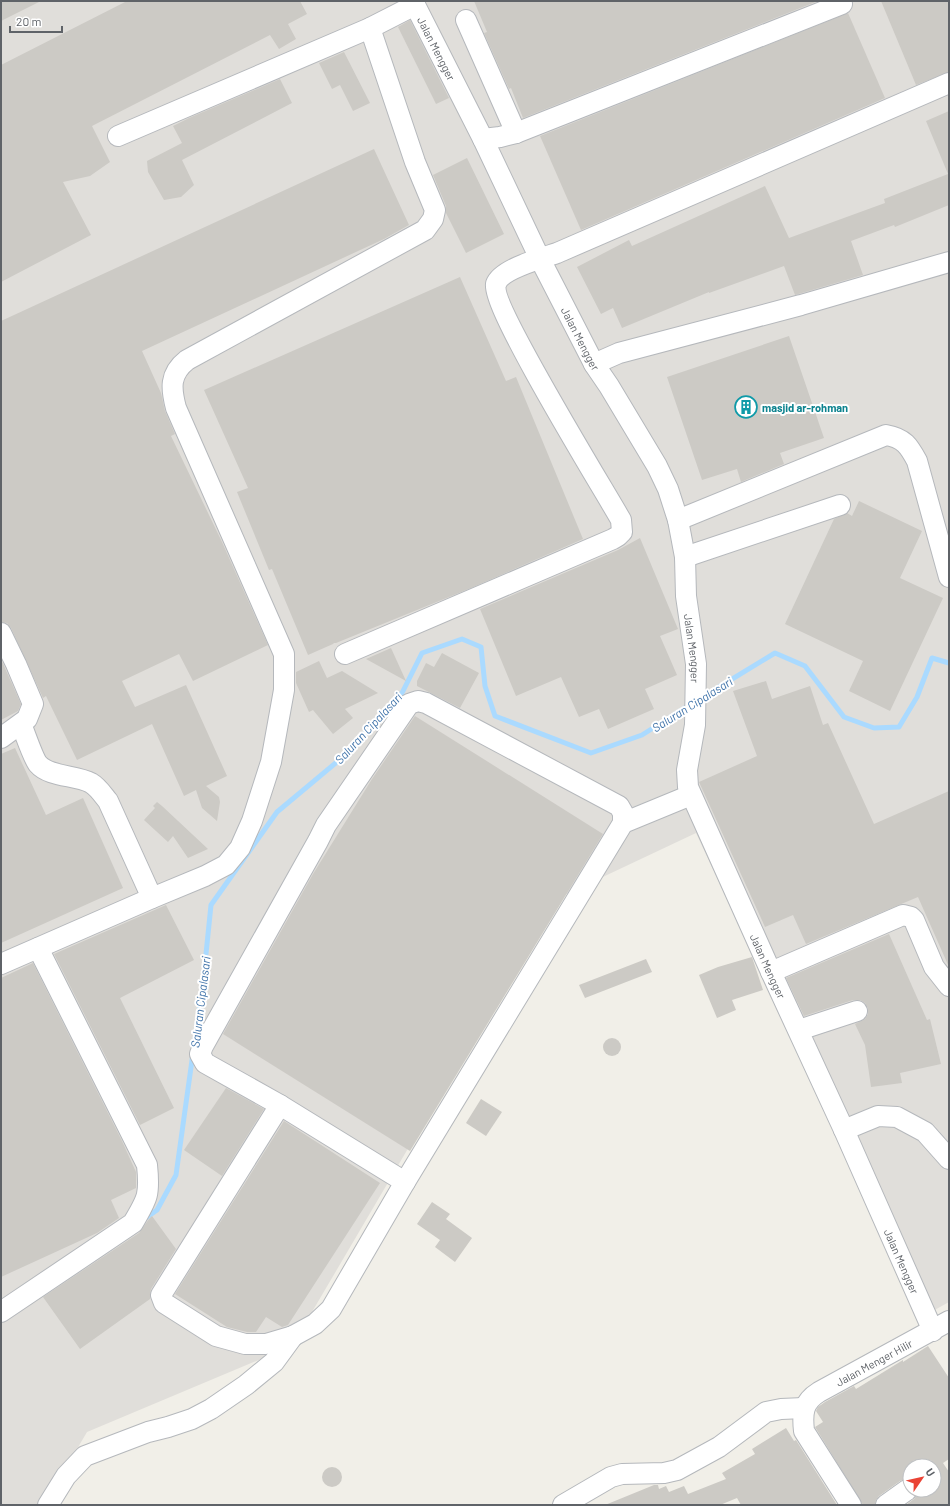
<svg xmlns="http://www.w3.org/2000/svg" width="950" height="1506" viewBox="0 0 950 1506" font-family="Barlow,sans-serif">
	<rect width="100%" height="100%" fill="#f1efe8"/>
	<!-- industrial -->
	<path fill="#e0deda" d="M 1,1 L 949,1 L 949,1302 L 922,1317 L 696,833 L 554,900 L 292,1346 L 87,1432 L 44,1505 L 1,1505 Z"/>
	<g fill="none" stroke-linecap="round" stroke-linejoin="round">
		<!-- stream -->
		<g stroke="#aadaff" stroke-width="5">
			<path d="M 701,698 L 775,653 L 805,666 L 844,717 L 874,728 L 899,727 L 917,697 L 932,658 L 949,663"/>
			<path d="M 194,1046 L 202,993 L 211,905 L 277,812 L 344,756 L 402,693 L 422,653 L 462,639 L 481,647 L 485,686 L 495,716 L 591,753 L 642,735 L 691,704"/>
			<path d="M 143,1220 L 157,1210 L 176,1175 L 193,1053"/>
		</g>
	</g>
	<!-- building -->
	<g fill="#cccac5">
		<path d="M 1,1 L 41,1 L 1,21 Z"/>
		<path d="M 127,1 L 300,1 L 307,14 L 288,24 L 296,39 L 279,49 L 270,35 L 92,126 L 110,162 L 90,176 L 63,182 L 91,235 L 1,282 L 1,65 Z"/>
		<path d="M 474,1 L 818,1 L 523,118 L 511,88 L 509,89 L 484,33 L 487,32 Z"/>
		<path d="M 881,1 L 949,1 L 949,72 L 916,85 Z"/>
		<path d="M 848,13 L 885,98 L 581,230 L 540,136 Z"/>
		<path d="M 410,20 L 449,98 L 436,104 L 398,27 Z"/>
		<path d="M 344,52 L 370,103 L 353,111 L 340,85 L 332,89 L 319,63 Z"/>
		<path d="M 280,79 L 292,103 L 182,160 L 194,185 L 181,197 L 164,200 L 148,172 L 147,161 L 182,143 L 173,126 L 189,118 Z"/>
		<path d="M 949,111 L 949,205 L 895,227 L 894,225 L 851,241 L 863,275 L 795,295 L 784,266 L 709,293 L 709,292 L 622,328 L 613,308 L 601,314 L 577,267 L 629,240 L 632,246 L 765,186 L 789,238 L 885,203 L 884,199 L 948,174 L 926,121 Z"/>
		<path d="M 374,149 L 409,225 L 384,239 L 142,351 L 161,393 L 165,411 L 175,434 L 171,436 L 222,542 L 268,645 L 193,681 L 179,654 L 122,681 L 135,707 L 186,685 L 227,776 L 206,786 L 219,797 L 220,802 L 217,821 L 202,808 L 196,790 L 184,796 L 152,724 L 77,760 L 46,696 L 43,698 L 11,628 L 7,623 L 1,622 L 1,321 Z"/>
		<path d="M 467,158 L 504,234 L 466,253 L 446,213 L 446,206 L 433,175 Z"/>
		<path d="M 460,277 L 506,381 L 516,377 L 583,539 L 471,588 L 336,643 L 334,643 L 333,644 L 308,655 L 272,569 L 269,570 L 237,492 L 248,488 L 204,390 Z"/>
		<path d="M 789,336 L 824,438 L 780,453 L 784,464 L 741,482 L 737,469 L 702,480 L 667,377 Z"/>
		<path d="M 859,501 L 922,531 L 900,578 L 943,598 L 890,711 L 849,691 L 863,661 L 785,624 L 834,519 L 847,513 L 852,516 Z"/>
		<path d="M 640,538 L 678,629 L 660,636 L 677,675 L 645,689 L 654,709 L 608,729 L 599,709 L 579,717 L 561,677 L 516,696 L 480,609 L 618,550 Z"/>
		<path d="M 391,648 L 406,681 L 366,659 Z"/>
		<path d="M 442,653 L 479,673 L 460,708 L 417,686 L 417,681 L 426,663 L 434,667 Z"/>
		<path d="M 1,659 L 21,704 L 18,711 L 1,720 Z"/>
		<path d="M 319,661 L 327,678 L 342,671 L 378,693 L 345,709 L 353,718 L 333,734 L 313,710 L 309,712 L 296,683 L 296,672 Z"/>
		<path d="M 766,681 L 772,699 L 810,686 L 823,725 L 828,723 L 874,824 L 949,791 L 949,967 L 918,897 L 806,944 L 793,915 L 765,927 L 699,782 L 757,756 L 733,691 Z"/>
		<path d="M 415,716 L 603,834 L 410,1151 L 223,1034 L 313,874 L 372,779 Z"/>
		<path d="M 15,748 L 46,815 L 83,798 L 123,888 L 1,943 L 1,754 Z"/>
		<path d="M 157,802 L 162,806 L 208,849 L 188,858 L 173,836 L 168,842 L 144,820 L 155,808 L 153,806 Z"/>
		<path d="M 166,905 L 194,960 L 120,998 L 174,1108 L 140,1125 L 54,954 Z"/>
		<path d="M 889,934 L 927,1020 L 930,1019 L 941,1064 L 900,1073 L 902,1083 L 871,1087 L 865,1045 L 855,1024 L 865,1019 L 868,1014 L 868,1008 L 865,1003 L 860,1000 L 853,1000 L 804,1016 L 786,978 Z"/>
		<path d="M 752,957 L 763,990 L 732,1000 L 736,1010 L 717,1018 L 699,975 L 718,967 Z"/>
		<path d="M 646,959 L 652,972 L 585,998 L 579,985 Z"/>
		<path d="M 33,963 L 122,1141 L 136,1172 L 136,1188 L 111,1200 L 119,1218 L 97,1233 L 1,1277 L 1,978 Z"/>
		<circle cx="612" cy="1047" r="9"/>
		<path d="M 226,1088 L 264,1109 L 222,1176 L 184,1150 Z"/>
		<path d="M 481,1099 L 502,1112 L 486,1136 L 466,1123 Z"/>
		<path d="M 284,1121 L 380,1183 L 288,1325 L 282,1327 L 266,1317 L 256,1332 L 247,1332 L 227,1327 L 175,1294 Z"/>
		<path d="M 432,1202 L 450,1214 L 446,1219 L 472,1238 L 455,1262 L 435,1247 L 440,1240 L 417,1224 Z"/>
		<path d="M 152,1216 L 176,1249 L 151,1289 L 150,1294 L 150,1299 L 80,1349 L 43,1297 L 139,1233 L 149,1219 Z"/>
		<path d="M 928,1346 L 949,1378 L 949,1459 L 943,1463 L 949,1472 L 949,1505 L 906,1505 L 914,1499 L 917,1495 L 918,1490 L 934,1490 L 934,1466 L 910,1466 L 910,1479 L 906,1479 L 900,1481 L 879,1496 L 876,1500 L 875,1505 L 863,1505 L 815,1427 L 823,1422 L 816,1411 L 818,1407 L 825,1402 L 854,1386 L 856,1389 L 903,1360 L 903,1362 Z"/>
		<path d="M 786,1428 L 794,1441 L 796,1440 L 837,1505 L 741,1505 L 737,1498 L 720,1505 L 605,1505 L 654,1485 L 658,1485 L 659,1489 L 666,1486 L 669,1492 L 684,1486 L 688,1494 L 726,1479 L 722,1473 L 755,1454 L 752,1449 Z"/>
		<circle cx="332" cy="1477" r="10"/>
	</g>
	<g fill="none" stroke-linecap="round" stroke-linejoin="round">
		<!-- minor casing -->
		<g stroke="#b5b8bc" stroke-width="22">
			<g id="minor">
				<path id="s1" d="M 413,1 L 483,139 L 540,259 L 594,364 L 609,386 L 657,466 L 668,489 L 678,520 L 685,557 L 686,596 L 696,664 L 695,725 L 687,770 L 688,787 L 771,972 L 844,1130 L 933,1331"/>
				<path d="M 466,20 L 516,133"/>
				<path d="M 118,136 L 370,28 L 415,5"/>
				<path d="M 483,139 L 500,137 L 516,133 L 842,4"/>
				<path d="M 594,364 L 619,353 L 801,305 L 949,262"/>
				<path d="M 678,520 L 886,435 C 904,438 909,446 917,461 L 949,577"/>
				<path d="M 685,557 L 840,505"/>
				<path d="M 1,633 L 16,664 L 33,704 L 27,719 L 1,738"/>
				<path d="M 345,654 L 613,539 L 618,536 L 622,532 L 621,520 C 604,490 490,305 496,284 C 501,269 542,258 557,253 L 949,83"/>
				<path d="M 21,724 C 25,733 33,758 38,764 C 49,777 76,775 91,783 C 98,787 103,795 108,801 L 152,898"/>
				<path d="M 1,964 L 152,898 L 205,876 L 226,865 L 240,848 L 252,821 L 271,762 L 284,690 L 284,654 L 176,408 C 171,389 169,374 187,360 L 425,230 L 433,219 L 435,210 L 415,162 L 370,28"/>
				<path d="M 771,972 L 903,915 L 911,917 L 914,920 L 934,967 L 949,986"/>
				<path d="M 799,1030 L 857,1011"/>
				<path d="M 280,1105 L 161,1295 L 164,1303 L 216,1336 L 245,1344 L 266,1344 L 293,1336 L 315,1324 L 331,1309 L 405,1182 L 623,823 L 691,795"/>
				<path d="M 844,1130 L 878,1116 L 897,1117 L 925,1132 L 949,1159"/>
				<path d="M 405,1182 L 280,1105 L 205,1063 L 200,1054 L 203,1046 L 318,841 L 326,825 L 409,704 L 418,701 L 426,703 L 619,806 L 623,813 L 623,823"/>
				<path d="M 1,1312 L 133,1223 C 148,1198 150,1194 147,1165 L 38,948"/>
				<path d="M 48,1505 L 66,1476 L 85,1456 L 148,1432 L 168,1427 L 192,1419 L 211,1409 L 246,1385 L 274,1362 L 293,1336"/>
				<path d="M 563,1505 L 611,1477 L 622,1474 L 664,1473 L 677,1470 L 719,1447 L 766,1412 L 781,1409 L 804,1408"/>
				<path id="s2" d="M 851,1505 L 804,1431 C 802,1413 803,1402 819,1392 L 949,1321"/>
				<path d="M 886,1505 L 907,1490"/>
			</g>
		</g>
		<!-- minor -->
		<use href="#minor" stroke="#fff" stroke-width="20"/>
	</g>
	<!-- icons -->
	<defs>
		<g id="building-ring" transform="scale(1.15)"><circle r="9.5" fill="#fff" stroke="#0f9aa8" stroke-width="1.5"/><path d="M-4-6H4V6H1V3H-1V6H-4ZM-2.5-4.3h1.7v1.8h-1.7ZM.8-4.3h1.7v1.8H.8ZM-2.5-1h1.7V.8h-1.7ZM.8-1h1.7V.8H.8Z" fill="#0f9aa8"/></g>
	</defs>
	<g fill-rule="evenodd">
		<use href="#building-ring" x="746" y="407"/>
	</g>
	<g text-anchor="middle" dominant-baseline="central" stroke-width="4" stroke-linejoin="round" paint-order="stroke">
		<!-- street labels -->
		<g font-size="11" fill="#5f6368" stroke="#fff">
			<text stroke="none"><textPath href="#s1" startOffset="53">Jalan Mengger</textPath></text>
			<text stroke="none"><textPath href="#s1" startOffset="377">Jalan Mengger</textPath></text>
			<text stroke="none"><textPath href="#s1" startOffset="713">Jalan Mengger</textPath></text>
			<text stroke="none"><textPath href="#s1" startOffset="1049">Jalan Mengger</textPath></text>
			<text stroke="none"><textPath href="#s1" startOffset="1373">Jalan Mengger</textPath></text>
			<text stroke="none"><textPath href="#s2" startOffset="195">Jalan Menger Hilir</textPath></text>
		</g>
		<!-- culture labels -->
		<g font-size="11" font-weight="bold" fill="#0d838f" stroke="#fff" text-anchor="start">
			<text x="762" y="407">masjid ar-rohman</text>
		</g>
		<!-- water labels -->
		<g font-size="12" font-style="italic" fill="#4174aa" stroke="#fff">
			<text transform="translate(692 704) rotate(-32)">Saluran Cipalasari</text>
			<text transform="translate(368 728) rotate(-47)">Saluran Cipalasari</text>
			<text transform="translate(200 1002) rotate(-83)">Saluran Cipalasari</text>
		</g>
	</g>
	<!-- border -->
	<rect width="950" height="1506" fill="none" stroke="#5f6368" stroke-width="4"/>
	<!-- north arrow -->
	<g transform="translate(922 1478) rotate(56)"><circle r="19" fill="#ffffff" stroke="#bfc1c3"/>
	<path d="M0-3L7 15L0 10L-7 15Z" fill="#ea4335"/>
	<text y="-6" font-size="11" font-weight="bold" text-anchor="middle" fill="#5f6368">U</text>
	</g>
	<!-- scale -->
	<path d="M10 26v6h52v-6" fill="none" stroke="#5f6368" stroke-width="2"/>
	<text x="16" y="26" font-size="12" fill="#5f6368" stroke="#ffffff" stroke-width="3" paint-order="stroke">20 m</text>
</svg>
